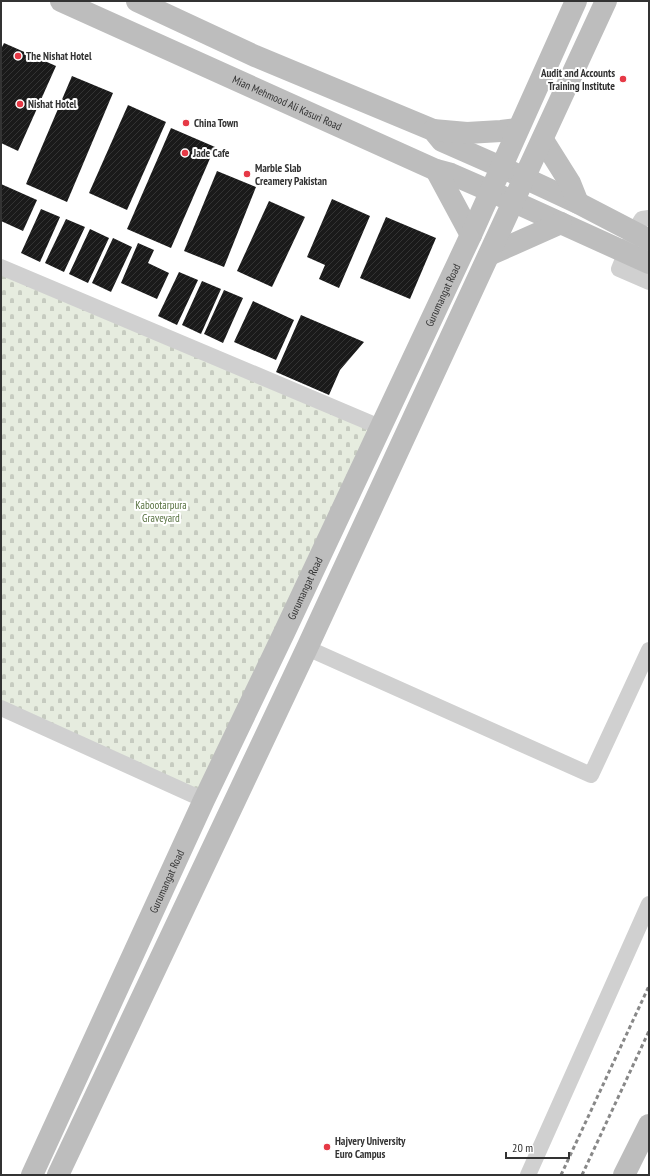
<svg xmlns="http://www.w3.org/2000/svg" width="650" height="1176" viewBox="0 0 650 1176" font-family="'PT Sans Narrow',sans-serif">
	<defs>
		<pattern id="cemetery-stones" width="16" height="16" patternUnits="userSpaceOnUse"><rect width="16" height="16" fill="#e6ecdf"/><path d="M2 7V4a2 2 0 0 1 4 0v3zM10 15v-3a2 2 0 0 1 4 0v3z" fill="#c6cbc0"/></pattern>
		<pattern id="building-hatch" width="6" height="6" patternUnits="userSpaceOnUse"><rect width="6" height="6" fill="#1a1a1a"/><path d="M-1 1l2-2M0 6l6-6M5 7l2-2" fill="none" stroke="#333"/></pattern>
	</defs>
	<rect width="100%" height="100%" fill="#fff"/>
	<!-- cemetery -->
	<path fill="url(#cemetery-stones)" d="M 1,268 L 375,430 L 204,794 L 1,703 Z"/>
	<!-- building -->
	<g fill="url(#building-hatch)">
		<path d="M 4,43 L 56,66 L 18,151 L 1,143 L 1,49 Z"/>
		<path d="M 72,76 L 113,93 L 67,202 L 26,184 Z"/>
		<path d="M 128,105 L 166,122 L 127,210 L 89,193 Z"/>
		<path d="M 171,128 L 215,147 L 171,248 L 127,229 Z"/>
		<path d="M 217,171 L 256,187 L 224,267 L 184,251 Z"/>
		<path d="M 1,184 L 37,200 L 23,231 L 1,221 Z"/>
		<path d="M 332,199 L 370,216 L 339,288 L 319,279 L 325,265 L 307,257 Z"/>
		<path d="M 269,201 L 305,217 L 272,287 L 237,271 Z"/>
		<path d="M 41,209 L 60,217 L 40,262 L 21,253 Z"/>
		<path d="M 386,217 L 436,238 L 410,299 L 360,278 Z"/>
		<path d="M 66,219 L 85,227 L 64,272 L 45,263 Z"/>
		<path d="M 90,229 L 109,238 L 88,283 L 69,274 Z"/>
		<path d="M 113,238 L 132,247 L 111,292 L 92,283 Z"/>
		<path d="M 138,243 L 154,250 L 148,263 L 169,273 L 157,299 L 121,283 Z"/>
		<path d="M 179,272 L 198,280 L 177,325 L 158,316 Z"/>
		<path d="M 202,281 L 221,289 L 201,334 L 182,325 Z"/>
		<path d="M 224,290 L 243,298 L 223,343 L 204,334 Z"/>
		<path d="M 253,301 L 294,320 L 276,360 L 234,342 Z"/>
		<path d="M 301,315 L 364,342 L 340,370 L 329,395 L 276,372 Z"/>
	</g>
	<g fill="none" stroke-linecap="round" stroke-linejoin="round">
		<!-- street -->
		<g stroke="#d0d0d0" stroke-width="16">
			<path d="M 649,218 L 642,219 L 634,232 L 619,269 L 649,282"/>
			<path d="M 1,267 L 380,427"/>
			<path d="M 307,648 L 591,775 L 649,650"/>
			<path d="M 1,708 L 204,800"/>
			<path d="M 528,1175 L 649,904"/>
		</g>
		<!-- secondary -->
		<g stroke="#bdbdbd" stroke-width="22">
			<path id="s1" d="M 61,1 L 436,170 L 451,174 L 490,191 L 649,263"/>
			<path d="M 137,1 L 255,56 L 433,130 L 442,141 L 501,167 L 578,203 L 649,240"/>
			<path d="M 433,130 L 467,133 L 501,131 L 518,129"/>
			<path d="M 543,140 L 570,183 L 578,203"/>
			<path d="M 436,170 L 471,235"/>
			<path d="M 489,255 L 561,223"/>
			<path id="s2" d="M 32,1175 L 204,800 L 284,633 L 471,235 L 576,1"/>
			<path d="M 58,1175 L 307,648 L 606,1"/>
			<path d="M 624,1175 L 649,1125"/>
		</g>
		<!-- rail -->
		<g stroke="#888" stroke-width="3" stroke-dasharray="4 3" stroke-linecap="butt">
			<path d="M 561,1175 L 649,986"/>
			<path d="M 582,1175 L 649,1031"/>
		</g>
	</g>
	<!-- markers -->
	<g fill="#e63946" stroke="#fff" stroke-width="1.5">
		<circle cx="18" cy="56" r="4"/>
		<circle cx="623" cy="79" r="4"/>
		<circle cx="20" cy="104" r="4"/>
		<circle cx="186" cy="123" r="4"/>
		<circle cx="185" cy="153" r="4"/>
		<circle cx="247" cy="174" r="4"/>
		<circle cx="327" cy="1147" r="4"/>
	</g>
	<g text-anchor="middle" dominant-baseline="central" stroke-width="4" stroke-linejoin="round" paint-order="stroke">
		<!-- poi labels -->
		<g font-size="11" font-weight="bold" fill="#333" stroke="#fff" text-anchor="start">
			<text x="26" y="56">The Nishat Hotel</text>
			<text x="615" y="73" text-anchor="end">Audit and Accounts<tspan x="615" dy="13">Training Institute</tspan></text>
			<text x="28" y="104">Nishat Hotel</text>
			<text x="194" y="123">China Town</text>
			<text x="193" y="153">Jade Cafe</text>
			<text x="255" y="168">Marble Slab<tspan x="255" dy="13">Creamery Pakistan</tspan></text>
			<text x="335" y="1141">Hajvery University<tspan x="335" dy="13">Euro Campus</tspan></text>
		</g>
		<!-- street labels -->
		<g font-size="11" fill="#333" stroke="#fff">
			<text stroke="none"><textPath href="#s1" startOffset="248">Mian Mehmood Ali Kasuri Road</textPath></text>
			<text stroke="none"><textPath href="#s2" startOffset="971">Gurumangat Road</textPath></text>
			<text stroke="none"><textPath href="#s2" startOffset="647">Gurumangat Road</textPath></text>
			<text stroke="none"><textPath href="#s2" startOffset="323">Gurumangat Road</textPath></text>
		</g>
		<!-- park labels -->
		<g font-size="11" fill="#56703f" stroke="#fff">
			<text x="161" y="505">Kabootarpura<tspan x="161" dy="13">Graveyard</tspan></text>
		</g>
	</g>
	<!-- border -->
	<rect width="650" height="1176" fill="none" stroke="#333333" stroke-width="4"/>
	<!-- scale -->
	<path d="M506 1152v6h63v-6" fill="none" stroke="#333333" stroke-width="2"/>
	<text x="512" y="1152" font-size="12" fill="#333333" stroke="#ffffff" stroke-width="3" paint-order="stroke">20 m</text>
</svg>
